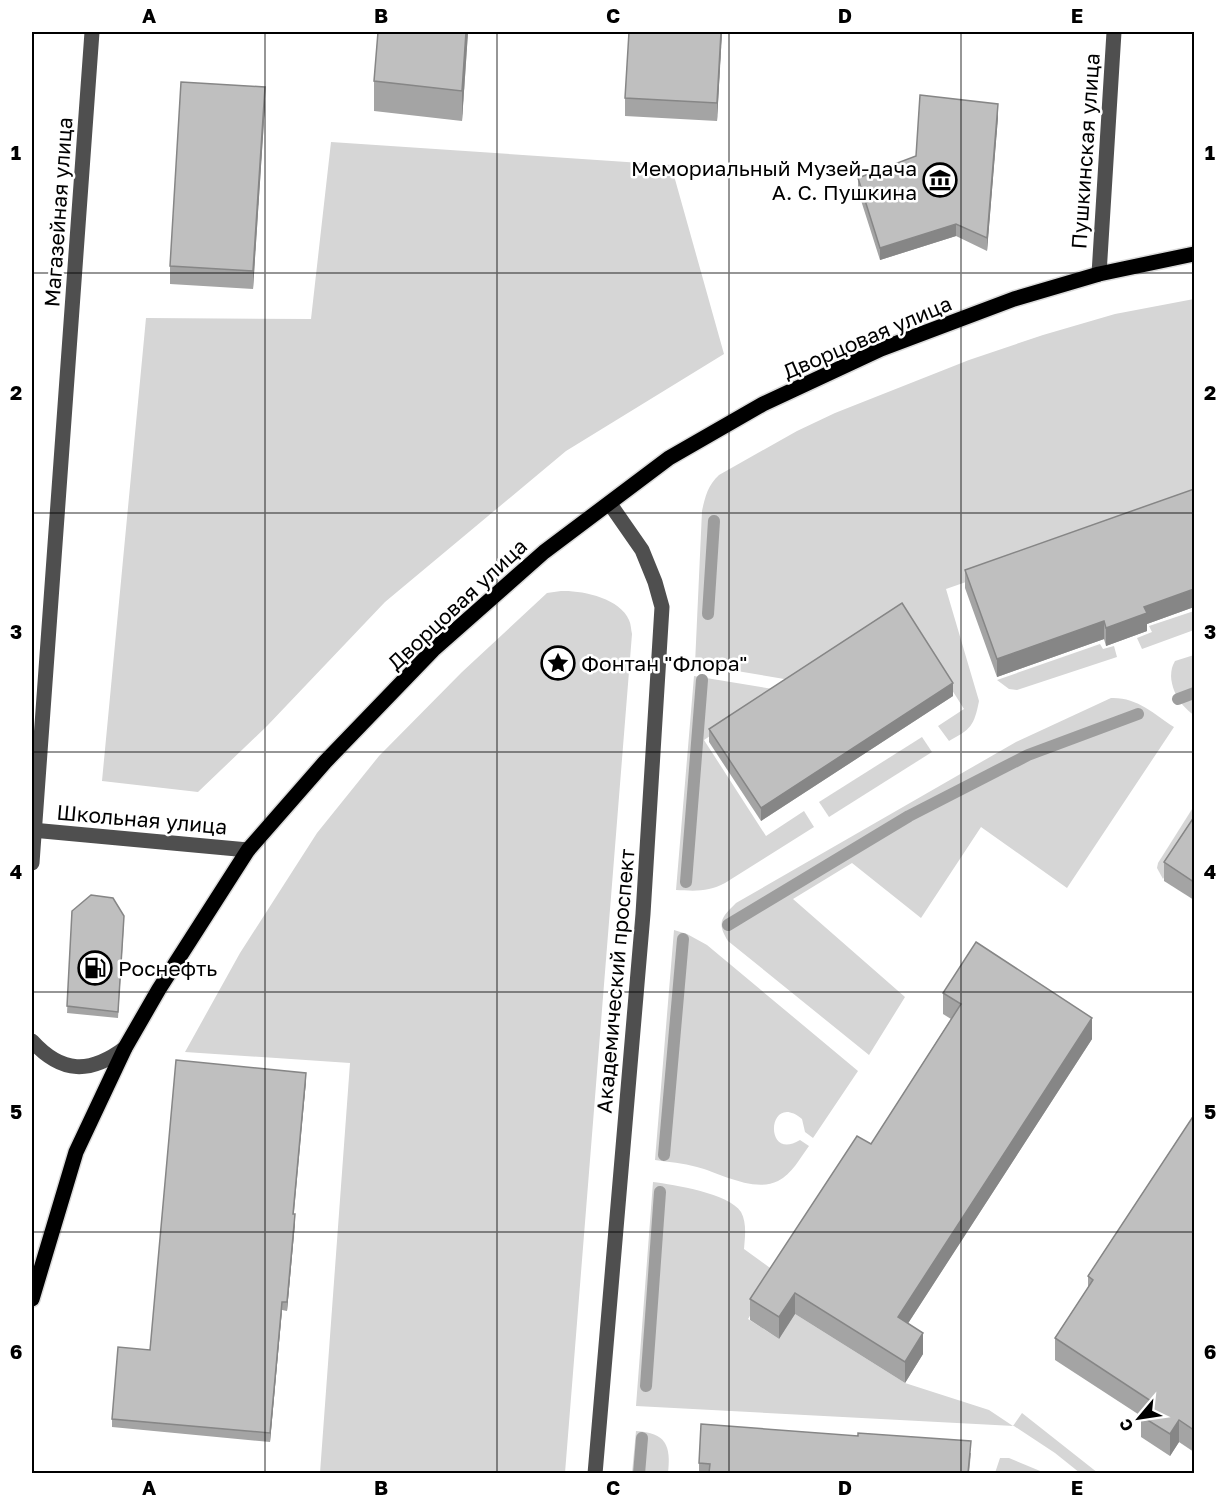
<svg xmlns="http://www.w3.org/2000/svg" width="1226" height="1505" viewBox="0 0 1226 1505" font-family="'Golos Text',sans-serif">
	<rect width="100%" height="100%" fill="#fff"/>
	<!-- green -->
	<g fill="#d6d6d6">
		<path d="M 331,142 L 671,165 L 724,354 L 566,451 L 385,602 L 267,726 L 198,792 L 102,781 L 146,318 L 311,319 Z"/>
		<path d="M 1194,299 L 1194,502 L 946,589 L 979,701 C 974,726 971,729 949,741 L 938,726 L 964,709 L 902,611 L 796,681 L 695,664 L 702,511 C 705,497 708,485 719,475 L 797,431 L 835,413 L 969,360 L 1043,335 L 1115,314 Z"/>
		<path d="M 561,591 C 581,590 620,598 629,620 C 631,624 631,630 632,634 L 565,1473 L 320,1473 L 350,1063 L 185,1052 L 240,953 L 317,833 L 379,756 L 462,672 L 547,593 Z"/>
		<path d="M 1194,611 L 1194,630 L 1142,649 L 1137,638 L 1152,632 L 1149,626 Z"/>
		<path d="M 1100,644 L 1103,649 L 1114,646 L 1117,657 L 1017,690 L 1009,689 L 997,680 Z"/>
		<path d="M 1194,655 L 1194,715 C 1178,705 1164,679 1175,661 Z"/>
		<path d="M 694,676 L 779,690 L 704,740 L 766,836 L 804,811 L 814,827 L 725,883 C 709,892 695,891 676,890 Z"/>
		<path d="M 1111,698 C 1137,697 1154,714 1174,727 L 1067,888 L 981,827 L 921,918 L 852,863 L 793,899 L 905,997 L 869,1055 L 728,941 C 716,922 722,917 736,903 L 1016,742 Z"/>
		<path d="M 922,737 L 932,752 L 829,817 L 819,802 Z"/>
		<path d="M 1194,806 L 1194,831 L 1163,879 L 1157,868 L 1158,863 Z"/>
		<path d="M 674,930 L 687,934 L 707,945 L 858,1071 L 813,1138 L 805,1132 L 802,1119 C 767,1090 763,1163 800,1140 L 809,1146 C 800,1158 792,1174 778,1181 C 754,1193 720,1173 697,1167 C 683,1163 669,1162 655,1160 Z"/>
		<path d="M 653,1182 C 674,1185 729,1193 741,1212 C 747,1223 745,1237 744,1249 L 777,1273 L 748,1319 L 779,1339 L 795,1314 L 905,1383 L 989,1410 L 1013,1426 L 1022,1413 L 1098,1473 L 1080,1473 L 1055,1453 L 1014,1426 L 636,1406 Z"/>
		<path d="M 636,1431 C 666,1433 671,1445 668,1473 L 632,1473 Z"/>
		<path d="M 1000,1458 L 1009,1458 L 1045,1473 L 995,1473 Z"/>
	</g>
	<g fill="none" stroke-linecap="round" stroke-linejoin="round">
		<!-- stream -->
		<g stroke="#9d9d9d" stroke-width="12">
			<path d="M 708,614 L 714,521"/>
			<path d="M 1178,699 L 1194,693"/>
			<path d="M 686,882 L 702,680"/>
			<path d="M 728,925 L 909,816 L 1028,755 L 1138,714"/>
			<path d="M 664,1155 L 683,939"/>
			<path d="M 646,1386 L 660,1192"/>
			<path d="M 639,1474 L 642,1438"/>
		</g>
		<!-- major casing -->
		<g stroke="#dbdbdb" stroke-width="18">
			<path id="major" d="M 32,1299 L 76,1152 L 125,1048 L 159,989 L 248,850 L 325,762 L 433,650 L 544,552 L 669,458 L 763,404 L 881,349 L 1014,299 L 1099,274 L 1194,254"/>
		</g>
		<!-- minor -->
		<g stroke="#4f4f4f" stroke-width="15">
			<path d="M 1099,274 L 1114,32"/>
			<path d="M 32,830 L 248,850"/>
			<path d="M 32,863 L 92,32"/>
			<path d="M 32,1041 C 62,1074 90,1074 125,1048"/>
			<path d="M 595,1474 L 643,914 L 662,607 L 655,582 L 642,550 L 610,504"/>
		</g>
		<!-- major -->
		<use href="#major" stroke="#000" stroke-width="15"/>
	</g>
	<!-- wall -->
	<g fill="#a4a4a4">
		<path d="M 378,32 L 468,32 L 462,121 L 374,111 L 374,81 Z"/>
		<path d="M 722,32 L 717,121 L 625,116 L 625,98 Z"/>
		<path d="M 265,105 L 253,289 L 170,284 L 170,266 Z"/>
		<path d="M 998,117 L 987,251 L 956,236 L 880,260 L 858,191 L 858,178 L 916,156 Z"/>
		<path d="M 1194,489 L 1194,607 L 1147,624 L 1147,631 L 1106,646 L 1104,639 L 997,677 L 965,588 L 965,570 Z"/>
		<path d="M 953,696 L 761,821 L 709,742 L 709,729 Z"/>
		<path d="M 1194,817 L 1194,900 L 1164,881 L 1164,862 Z"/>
		<path d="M 72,911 L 124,923 L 118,1018 L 67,1013 Z"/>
		<path d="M 943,993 L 1092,1039 L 908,1323 L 923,1354 L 905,1383 L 795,1314 L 779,1339 L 750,1320 L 750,1299 L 871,1144 L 951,1019 L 943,1014 Z"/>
		<path d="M 306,1081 L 293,1214 L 295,1223 L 287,1311 L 282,1310 L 270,1442 L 112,1427 L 112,1419 L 150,1350 Z"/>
		<path d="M 1194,1115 L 1194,1452 L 1179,1442 L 1170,1456 L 1141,1437 L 1141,1416 L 1055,1360 L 1055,1338 L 1088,1288 L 1088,1276 Z"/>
		<path d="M 971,1453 L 969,1473 L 699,1473 L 699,1463 Z"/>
	</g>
	<!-- shaded-wall -->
	<g fill="#868686">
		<path d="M 466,32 L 468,32 L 462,121 L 462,91 Z"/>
		<path d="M 721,32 L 722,32 L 717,121 L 717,103 Z"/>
		<path d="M 265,87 L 265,105 L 253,289 L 253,271 Z"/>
		<path d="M 998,104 L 998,117 L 987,251 L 987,238 Z"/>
		<path d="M 956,224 L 956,236 L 880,260 L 880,248 Z"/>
		<path d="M 1194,589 L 1194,607 L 1147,624 L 1147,631 L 1106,646 L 1106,628 L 1144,607 Z"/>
		<path d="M 1104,621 L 1104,639 L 997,677 L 997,659 Z"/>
		<path d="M 953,683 L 953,696 L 761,821 L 761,808 Z"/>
		<path d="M 1092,1018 L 1092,1039 L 898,1339 L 898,1317 Z"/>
		<path d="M 306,1073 L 306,1081 L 293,1223 L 293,1214 Z"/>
		<path d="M 295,1214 L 295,1223 L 287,1311 L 287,1302 Z"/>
		<path d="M 795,1293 L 795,1314 L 779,1339 L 779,1317 Z"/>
		<path d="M 282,1302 L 282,1310 L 270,1442 L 270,1433 Z"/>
		<path d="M 923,1333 L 923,1354 L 905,1383 L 905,1362 Z"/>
		<path d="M 1179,1420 L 1179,1442 L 1170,1456 L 1170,1434 Z"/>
	</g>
	<!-- building -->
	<g fill="#bfbfbf" stroke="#868686" stroke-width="1.5">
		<path d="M 378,32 L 466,32 L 462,91 L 374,81 Z"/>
		<path d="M 629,32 L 721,32 L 717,103 L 625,98 Z"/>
		<path d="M 181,82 L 265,87 L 253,271 L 170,266 Z"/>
		<path d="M 920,95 L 998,104 L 987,238 L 956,224 L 880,248 L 858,178 L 916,156 Z"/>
		<path d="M 1194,489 L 1194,589 L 1144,607 L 1147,613 L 1106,628 L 1104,621 L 997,659 L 965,570 Z"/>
		<path d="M 902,603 L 953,683 L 761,808 L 709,729 Z"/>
		<path d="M 1194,817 L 1194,882 L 1164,862 Z"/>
		<path d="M 91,895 L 113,898 L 124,916 L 118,1012 L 67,1006 L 72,911 Z"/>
		<path d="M 976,942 L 1092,1018 L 898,1317 L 923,1333 L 905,1362 L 795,1293 L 779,1317 L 750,1299 L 857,1136 L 871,1144 L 961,1004 L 943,993 Z"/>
		<path d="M 176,1060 L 306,1073 L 293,1214 L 295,1214 L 287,1302 L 282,1302 L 270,1433 L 112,1419 L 118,1347 L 150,1350 Z"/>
		<path d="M 1194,1115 L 1194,1430 L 1179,1420 L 1170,1434 L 1141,1416 L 1151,1401 L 1055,1338 L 1093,1280 L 1088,1276 Z"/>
		<path d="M 701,1424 L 858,1436 L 858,1433 L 971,1441 L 968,1473 L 709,1473 L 710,1464 L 699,1463 Z"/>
	</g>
	<!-- grid -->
	<path fill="none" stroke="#000" stroke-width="1.5" stroke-opacity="0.55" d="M 265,32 L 265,1474M 497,32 L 497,1474M 729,32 L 729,1474M 961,32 L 961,1474M 32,273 L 1194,273M 32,513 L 1194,513M 32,752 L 1194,752M 32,992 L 1194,992M 32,1232 L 1194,1232"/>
	<!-- icons -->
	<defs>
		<g id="museum-ring" transform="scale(1.725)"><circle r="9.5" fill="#fff" stroke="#000" stroke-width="1.5"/><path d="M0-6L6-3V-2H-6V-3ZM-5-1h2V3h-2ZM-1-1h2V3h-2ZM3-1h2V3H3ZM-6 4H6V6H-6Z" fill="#000"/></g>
		<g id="sight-ring" transform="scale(1.725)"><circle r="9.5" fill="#fff" stroke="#000" stroke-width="1.5"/><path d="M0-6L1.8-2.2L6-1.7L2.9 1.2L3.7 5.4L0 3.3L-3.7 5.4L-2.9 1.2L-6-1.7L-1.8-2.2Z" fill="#000"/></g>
		<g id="fuel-ring" transform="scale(1.725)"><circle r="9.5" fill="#fff" stroke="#000" stroke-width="1.5"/><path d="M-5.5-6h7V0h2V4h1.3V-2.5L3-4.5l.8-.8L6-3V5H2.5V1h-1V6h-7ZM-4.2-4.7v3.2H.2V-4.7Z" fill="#000"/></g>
	</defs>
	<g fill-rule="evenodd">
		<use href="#museum-ring" x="940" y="180"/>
		<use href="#sight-ring" x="558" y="663"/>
		<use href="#fuel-ring" x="95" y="968"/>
	</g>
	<g text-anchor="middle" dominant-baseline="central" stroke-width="5" stroke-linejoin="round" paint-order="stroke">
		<!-- street labels -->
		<g font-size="21" fill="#000" stroke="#fff">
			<text transform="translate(1085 151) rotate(-86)">Пушкинская улица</text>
			<text transform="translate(58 212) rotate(-86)">Магазейная улица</text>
			<text transform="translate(867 337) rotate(-23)">Дворцовая улица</text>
			<text transform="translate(457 604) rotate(-43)">Дворцовая улица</text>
			<text transform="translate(142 819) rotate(5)">Школьная улица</text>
			<text transform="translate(615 981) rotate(-85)">Академический проспект</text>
		</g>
		<!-- poi labels -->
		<g font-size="21" fill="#000" stroke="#fff" text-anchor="start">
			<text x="917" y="168" text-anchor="end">Мемориальный Музей-дача<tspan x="917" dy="24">А. С. Пушкина</tspan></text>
			<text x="581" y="663">Фонтан "Флора"</text>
			<text x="118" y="968">Роснефть</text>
		</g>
	</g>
	<!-- border -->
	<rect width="1226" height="1505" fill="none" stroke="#ffffff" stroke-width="66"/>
	<!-- north arrow -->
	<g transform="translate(1139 1418) rotate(241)" stroke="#ffffff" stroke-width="4.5" paint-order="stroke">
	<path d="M0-4.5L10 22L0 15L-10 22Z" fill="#000000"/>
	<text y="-9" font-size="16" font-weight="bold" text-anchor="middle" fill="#000000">С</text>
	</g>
	<rect x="33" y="33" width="1160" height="1439" fill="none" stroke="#000" stroke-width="2"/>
	<g font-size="20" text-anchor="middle" font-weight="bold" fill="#000">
		<text x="149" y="23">A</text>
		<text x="381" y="23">B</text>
		<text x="613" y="23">C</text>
		<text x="845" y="23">D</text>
		<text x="1077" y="23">E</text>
		<text x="16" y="160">1</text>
		<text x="1210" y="160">1</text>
		<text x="16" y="400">2</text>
		<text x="1210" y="400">2</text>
		<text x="16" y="639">3</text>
		<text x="1210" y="639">3</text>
		<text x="16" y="879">4</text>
		<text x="1210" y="879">4</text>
		<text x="16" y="1119">5</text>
		<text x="1210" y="1119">5</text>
		<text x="16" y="1359">6</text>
		<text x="1210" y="1359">6</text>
		<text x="149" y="1495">A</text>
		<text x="381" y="1495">B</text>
		<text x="613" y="1495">C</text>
		<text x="845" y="1495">D</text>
		<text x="1077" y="1495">E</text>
	</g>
</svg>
